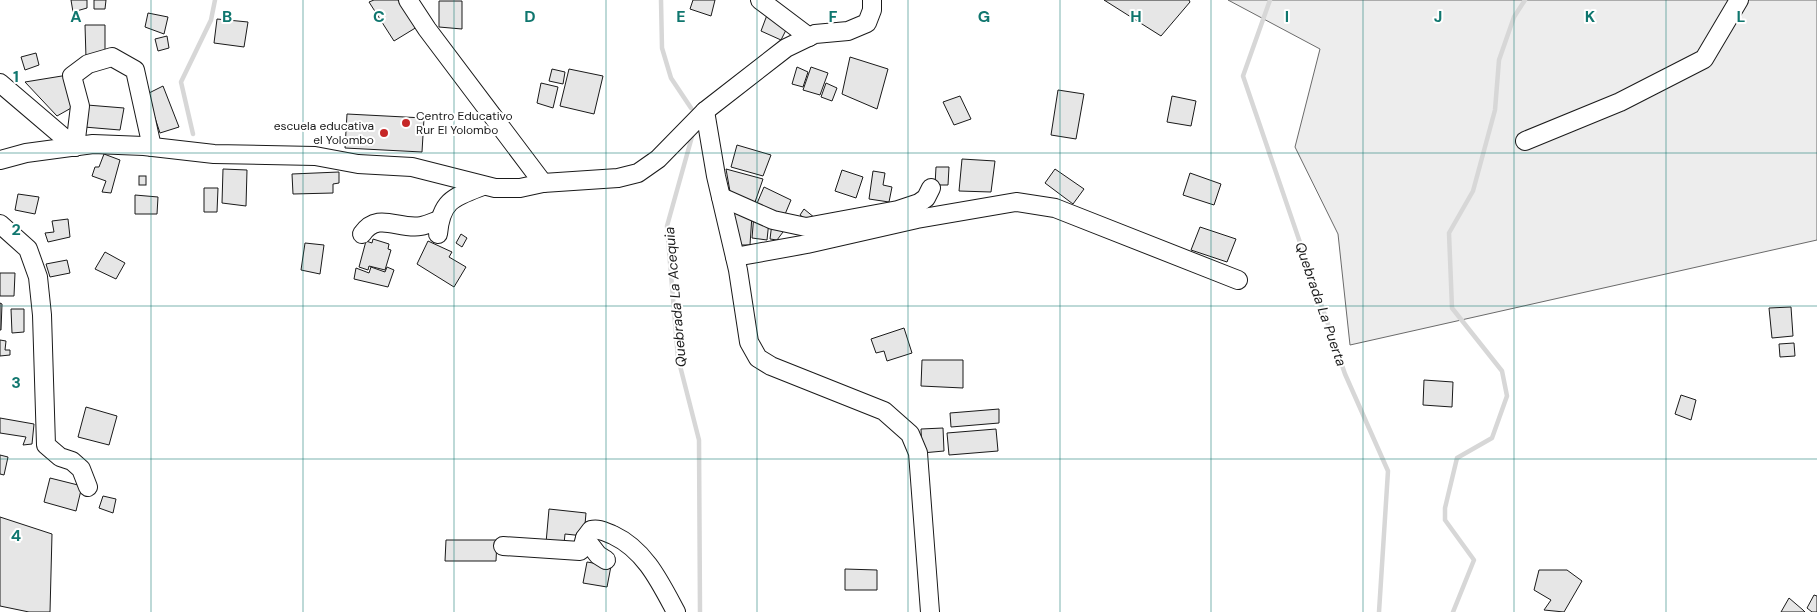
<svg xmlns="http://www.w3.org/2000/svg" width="1817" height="612" viewBox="0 0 1817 612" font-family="'DM Sans',sans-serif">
	<rect width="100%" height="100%" fill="#fff"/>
	<!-- built -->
	<path fill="#ededed" stroke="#6a6a6a" d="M 1228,0 L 1817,0 L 1817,240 L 1350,345 L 1338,234 L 1295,147 L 1320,49 Z"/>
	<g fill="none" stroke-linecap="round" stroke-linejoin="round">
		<!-- stream -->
		<g stroke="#d7d7d7" stroke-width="4.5">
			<path d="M 661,0 L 662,48 L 671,78 L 691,108"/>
			<path d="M 1270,0 L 1243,76 L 1345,374 L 1388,471 L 1379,612"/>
			<path d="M 693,133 L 667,226 L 678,358 L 699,440 L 700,612"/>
			<path d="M 193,134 L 181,82 L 211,20 L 215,0"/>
			<path d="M 1453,612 L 1474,560 L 1445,520 L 1445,508 L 1457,458 L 1492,438 L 1507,396 L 1502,371 L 1452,308 L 1449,233 L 1473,191 L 1495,110 L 1499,60 L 1514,17 L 1525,0"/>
		</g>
	</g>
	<!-- building -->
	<g fill="#e6e6e6" stroke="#1a1a1a">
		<path d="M 71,0 L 87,0 L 87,8 L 73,12 Z"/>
		<path d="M 94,0 L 106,0 L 105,9 L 94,9 Z"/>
		<path d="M 374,0 L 398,0 L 417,27 L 394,41 L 369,2 Z"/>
		<path d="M 693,0 L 715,0 L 711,16 L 690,9 Z"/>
		<path d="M 1104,0 L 1189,0 L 1190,2 L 1161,36 Z"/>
		<path d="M 439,1 L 462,1 L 462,29 L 439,27 Z"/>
		<path d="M 148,13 L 168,17 L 164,34 L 145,27 Z"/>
		<path d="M 767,15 L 788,26 L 781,40 L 761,31 Z"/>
		<path d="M 217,19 L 248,22 L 244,47 L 214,43 Z"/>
		<path d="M 85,25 L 105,25 L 105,53 L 86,58 Z"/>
		<path d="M 167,36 L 169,48 L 158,51 L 155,39 Z"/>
		<path d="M 36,53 L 39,65 L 25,70 L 21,57 Z"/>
		<path d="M 850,57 L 888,69 L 877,109 L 842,94 Z"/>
		<path d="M 797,67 L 808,72 L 803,87 L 792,84 Z"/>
		<path d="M 811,67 L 828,73 L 820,95 L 803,90 Z"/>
		<path d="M 552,69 L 565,72 L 563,84 L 549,81 Z"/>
		<path d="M 569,69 L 603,76 L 594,114 L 560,106 Z"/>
		<path d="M 68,75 L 73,107 L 57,116 L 25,82 Z"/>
		<path d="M 541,83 L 558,87 L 553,108 L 537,103 Z"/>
		<path d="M 826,83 L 837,88 L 832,101 L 821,97 Z"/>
		<path d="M 163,86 L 179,127 L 160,133 L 147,94 Z"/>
		<path d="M 1058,90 L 1084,94 L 1076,139 L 1051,135 Z"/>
		<path d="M 960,96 L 971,119 L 954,125 L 943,102 Z"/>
		<path d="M 1172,96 L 1196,101 L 1191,126 L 1167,122 Z"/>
		<path d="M 87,105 L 124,108 L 120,130 L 84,127 Z"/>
		<path d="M 347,114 L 424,118 L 422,152 L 345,148 Z"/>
		<path d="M 737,145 L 771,155 L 763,176 L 731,167 Z"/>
		<path d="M 104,154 L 120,160 L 111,193 L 102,192 L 106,181 L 92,176 L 95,167 L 99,167 Z"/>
		<path d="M 962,159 L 995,161 L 991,192 L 959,191 Z"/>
		<path d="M 936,167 L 949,167 L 948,185 L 935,185 Z"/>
		<path d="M 223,169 L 247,170 L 246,206 L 222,203 Z"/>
		<path d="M 726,169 L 763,179 L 754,205 L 731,197 Z"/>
		<path d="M 1055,169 L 1084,189 L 1073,204 L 1045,183 Z"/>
		<path d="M 842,170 L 863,177 L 856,198 L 835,191 Z"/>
		<path d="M 873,171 L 885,173 L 883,185 L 892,187 L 889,202 L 869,199 Z"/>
		<path d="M 339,172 L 339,183 L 333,184 L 333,193 L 293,194 L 292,174 Z"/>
		<path d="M 1190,173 L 1221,184 L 1214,205 L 1183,195 Z"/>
		<rect x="139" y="176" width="7" height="9"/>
		<path d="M 764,187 L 791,200 L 783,219 L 755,208 Z"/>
		<path d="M 204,188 L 218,188 L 217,212 L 204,212 Z"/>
		<path d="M 18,194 L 39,197 L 35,214 L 15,210 Z"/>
		<path d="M 135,195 L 158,197 L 157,214 L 135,214 Z"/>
		<path d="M 733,209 L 752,215 L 750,245 L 738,245 Z"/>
		<path d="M 804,209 L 815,218 L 811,223 L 800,215 Z"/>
		<path d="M 754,214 L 769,221 L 767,240 L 752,238 Z"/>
		<path d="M 68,219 L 70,237 L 48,242 L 45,233 L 54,232 L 52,221 Z"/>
		<path d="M 772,223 L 786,228 L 777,240 L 770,239 Z"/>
		<path d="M 1200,227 L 1236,239 L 1227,262 L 1191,250 Z"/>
		<path d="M 461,234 L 467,238 L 462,247 L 456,243 Z"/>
		<path d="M 373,239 L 389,244 L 388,249 L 391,250 L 385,270 L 369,266 L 368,270 L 359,267 L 366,241 L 372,243 Z"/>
		<path d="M 428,241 L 452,252 L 449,257 L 466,267 L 454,287 L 417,264 Z"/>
		<path d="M 305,243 L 324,245 L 320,274 L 301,270 Z"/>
		<path d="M 105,252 L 125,263 L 116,279 L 95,269 Z"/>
		<path d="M 67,260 L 70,273 L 50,277 L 46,264 Z"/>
		<path d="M 371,267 L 385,272 L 387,267 L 394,270 L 388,287 L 354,279 L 356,268 L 369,273 Z"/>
		<path d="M 0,273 L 15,273 L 14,296 L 0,296 Z"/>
		<path d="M 0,303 L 2,304 L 1,330 L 0,330 Z"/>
		<path d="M 1791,307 L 1793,336 L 1772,338 L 1769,308 Z"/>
		<path d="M 11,309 L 24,309 L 24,332 L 12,333 Z"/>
		<path d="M 904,328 L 912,353 L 887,361 L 884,351 L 876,353 L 871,339 Z"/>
		<path d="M 0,340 L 6,341 L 5,350 L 10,350 L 10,355 L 0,356 Z"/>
		<path d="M 1794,343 L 1795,356 L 1780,357 L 1779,344 Z"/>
		<path d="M 922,360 L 963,360 L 963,388 L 921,386 Z"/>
		<path d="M 1424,380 L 1453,382 L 1452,407 L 1423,405 Z"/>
		<path d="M 1681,395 L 1696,400 L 1691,420 L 1675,414 Z"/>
		<path d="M 86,407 L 117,416 L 109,445 L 78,437 Z"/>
		<path d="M 999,409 L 999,423 L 951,427 L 950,413 Z"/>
		<path d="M 0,418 L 34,424 L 32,444 L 23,445 L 26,437 L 0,433 Z"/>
		<path d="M 943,428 L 944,451 L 922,453 L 921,429 Z"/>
		<path d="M 996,429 L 998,451 L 949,455 L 947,433 Z"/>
		<path d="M 0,455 L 8,457 L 4,475 L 0,474 Z"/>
		<path d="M 50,478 L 82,486 L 76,511 L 44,502 Z"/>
		<path d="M 103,496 L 116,499 L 113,513 L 99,508 Z"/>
		<path d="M 549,509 L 586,513 L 584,536 L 565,534 L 564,544 L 546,543 Z"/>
		<path d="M 0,517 L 52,534 L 50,612 L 29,612 L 0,606 Z"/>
		<path d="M 446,540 L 497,540 L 496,561 L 445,561 Z"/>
		<path d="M 587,562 L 611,566 L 607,587 L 583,583 Z"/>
		<path d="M 845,569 L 877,570 L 877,590 L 845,590 Z"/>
		<path d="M 1539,570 L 1567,570 L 1582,581 L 1564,612 L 1544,610 L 1551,600 L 1534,590 Z"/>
		<path d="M 1814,595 L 1817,596 L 1817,612 L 1812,612 L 1807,608 Z"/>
		<path d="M 1789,598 L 1803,610 L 1805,612 L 1781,612 Z"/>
	</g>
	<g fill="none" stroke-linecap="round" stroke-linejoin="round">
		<!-- minor casing -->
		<g stroke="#1a1a1a" stroke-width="20">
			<g id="minor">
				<path d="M 408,0 L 427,29 L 543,183"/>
				<path d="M 760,0 L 809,37"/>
				<path d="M 0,83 L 75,147"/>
				<path d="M 705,111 L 716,176 L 738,270 L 749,342 L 758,358 L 771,366 L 884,411 L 910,434 L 918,453 L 930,612"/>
				<path d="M 1525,141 L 1620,102 L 1704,59 L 1739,0"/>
				<path d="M 75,147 L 80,106 L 72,76 L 88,64 L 112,57 L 135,70 L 152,147"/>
				<path d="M 0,160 L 26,153 L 93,144 L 144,146 L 214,154 L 315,156 L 358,164 L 412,167 L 495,188 L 520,188 L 543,183 L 618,178 L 638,173 L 658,159 L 705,111 L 786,48 L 815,34 L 848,31 L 867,23 L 872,10 L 872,0"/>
				<path d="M 721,197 L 773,220 L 806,227 L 898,210 L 919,203 L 926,198 L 931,188"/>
				<path d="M 0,224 L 28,249 L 38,277 L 42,315 L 46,445 L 60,457 L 72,461 L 81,469 L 88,487"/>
				<path d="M 362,234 C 378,211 398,230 421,226 C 427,225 433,222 439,220"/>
				<path d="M 438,234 C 441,200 454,197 483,186"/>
				<path d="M 735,257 L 807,244 L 917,219 L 1016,202 L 1055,208 L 1238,280"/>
				<path d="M 585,538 L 598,555 L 606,560"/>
				<path d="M 503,546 L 580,551 L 582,549 L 585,538 L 591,530 C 599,528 605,532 613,535 C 645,550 660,582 676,612"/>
			</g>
		</g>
		<!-- minor -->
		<use href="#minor" stroke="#fff" stroke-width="18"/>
	</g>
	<!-- grid -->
	<path fill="none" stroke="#0f766e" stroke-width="1" stroke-opacity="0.55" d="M 151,0 L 151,612M 303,0 L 303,612M 454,0 L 454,612M 606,0 L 606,612M 757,0 L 757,612M 908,0 L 908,612M 1060,0 L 1060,612M 1211,0 L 1211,612M 1363,0 L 1363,612M 1514,0 L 1514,612M 1666,0 L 1666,612M 0,153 L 1817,153M 0,306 L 1817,306M 0,459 L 1817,459"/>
	<!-- markers -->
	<g fill="#c62828" stroke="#fff" stroke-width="2">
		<circle cx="406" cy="123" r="5"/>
		<circle cx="384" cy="133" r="5"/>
	</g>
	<g text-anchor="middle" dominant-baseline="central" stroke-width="4" stroke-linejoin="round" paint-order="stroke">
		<!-- poi labels -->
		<g font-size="12" fill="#1a1a1a" stroke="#fff" text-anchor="start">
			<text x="416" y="116">Centro Educativo<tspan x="416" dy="14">Rur El Yolombo</tspan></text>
			<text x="374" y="126" text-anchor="end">escuela educativa<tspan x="374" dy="14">el Yolombo</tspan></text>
		</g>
		<!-- water labels -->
		<g font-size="14" font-style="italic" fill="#1a1a1a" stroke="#fff">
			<text transform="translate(675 297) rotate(-95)">Quebrada La Acequia</text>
			<text transform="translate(1321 304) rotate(71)">Quebrada La Puerta</text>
		</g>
	</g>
	<g font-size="16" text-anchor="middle" font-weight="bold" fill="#0f766e" stroke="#fff" stroke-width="4" stroke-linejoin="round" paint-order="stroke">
		<text x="76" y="22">A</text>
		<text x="227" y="22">B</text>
		<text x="379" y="22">C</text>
		<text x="530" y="22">D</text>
		<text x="681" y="22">E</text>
		<text x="833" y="22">F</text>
		<text x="984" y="22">G</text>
		<text x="1136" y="22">H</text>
		<text x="1287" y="22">I</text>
		<text x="1438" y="22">J</text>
		<text x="1590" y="22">K</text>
		<text x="1741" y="22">L</text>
		<text x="16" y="82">1</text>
		<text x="16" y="235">2</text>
		<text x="16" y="388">3</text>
		<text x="16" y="541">4</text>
	</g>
</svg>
